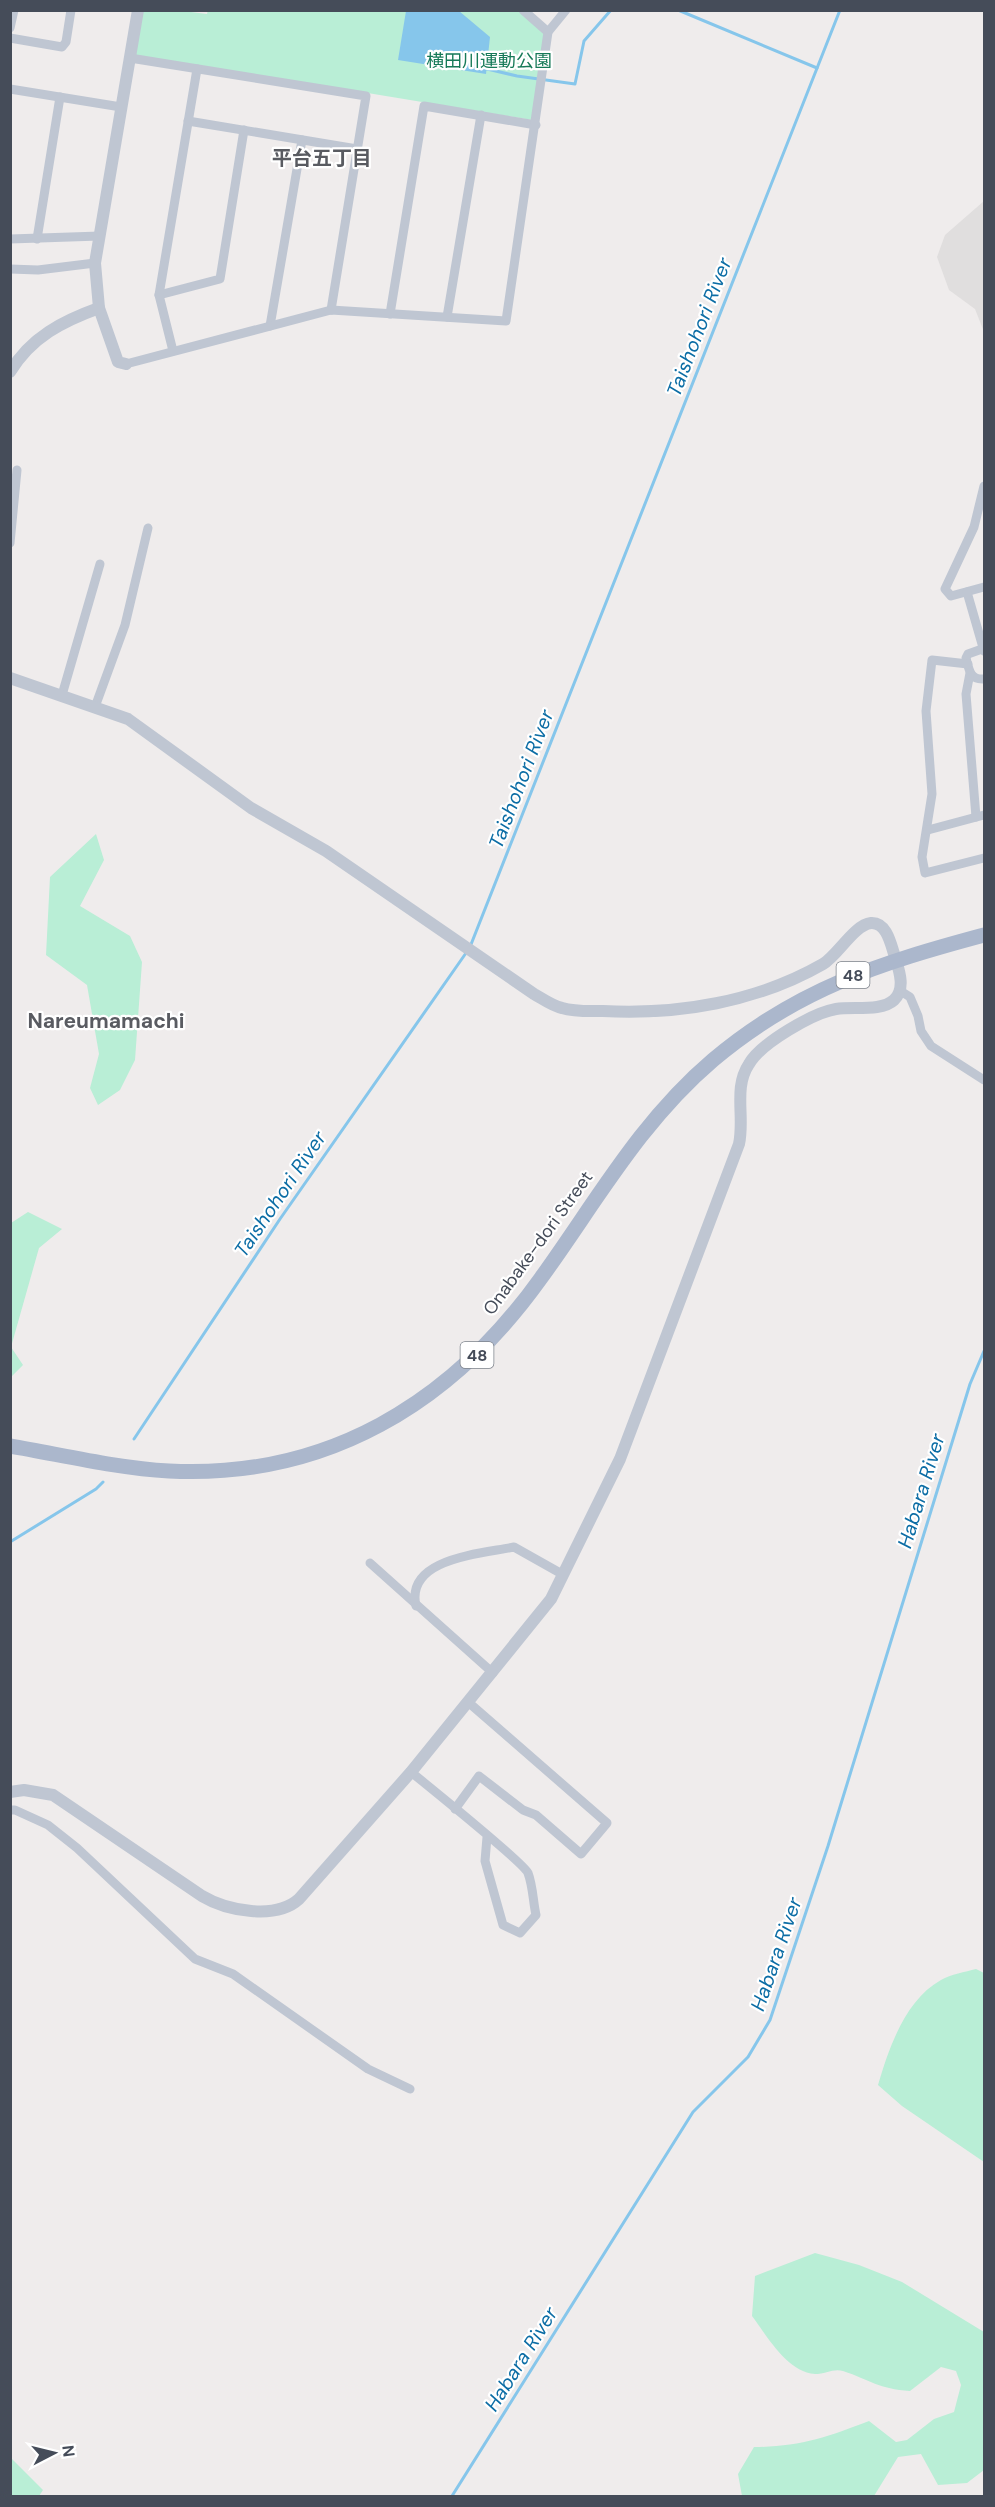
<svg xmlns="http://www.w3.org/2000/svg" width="995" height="2507" viewBox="0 0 995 2507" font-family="'DM Sans','Noto Sans JP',sans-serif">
	<rect width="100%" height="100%" fill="#efecec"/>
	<!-- education -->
	<path fill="#e0dede" d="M 984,201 L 984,332 L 975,309 L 949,290 L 937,257 L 945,235 Z"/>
	<!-- green -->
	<g fill="#b9eed6">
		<path d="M 208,10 L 523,11 L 548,32 L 532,120 L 197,65 L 130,58 L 138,11 L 183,11 L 207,14 Z"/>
		<path d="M 96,834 L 104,860 L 80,906 L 130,936 L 142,962 L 135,1060 L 120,1090 L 98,1105 L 90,1088 L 99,1054 L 87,985 L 46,955 L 50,877 Z"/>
		<path d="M 28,1212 L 62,1229 L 39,1248 L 11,1347 L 23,1365 L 11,1377 L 11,1223 Z"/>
		<path d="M 976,1969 L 984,1973 L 984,2162 L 902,2106 L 878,2085 C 889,2048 905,2000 941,1980 C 951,1974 965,1972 976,1969 Z"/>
		<path d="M 815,2253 L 859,2265 L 902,2282 L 984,2332 L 984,2470 L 967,2483 L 938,2485 L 921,2454 L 898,2457 L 874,2496 L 742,2496 L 738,2474 L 754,2447 C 798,2447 828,2437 869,2421 L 896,2442 L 907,2440 L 934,2419 L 954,2412 L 961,2385 L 956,2371 L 941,2367 L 910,2391 C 879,2389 870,2380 843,2371 C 834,2368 825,2374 815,2374 C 787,2372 767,2336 752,2316 L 755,2276 Z"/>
		<path d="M 10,2457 L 43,2490 L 39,2496 L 11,2496 Z"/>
	</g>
	<!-- water -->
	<path fill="#86c6eb" d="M 406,11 L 459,11 L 490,37 L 486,74 L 398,60 Z"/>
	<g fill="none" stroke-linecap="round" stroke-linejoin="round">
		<!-- stream -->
		<g stroke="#86c6eb" stroke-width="3">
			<path d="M 678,10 L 817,68"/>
			<path d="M 483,68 L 517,76 L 575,84 L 584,41 L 611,10"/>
			<path d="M 470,947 L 840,10"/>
			<path d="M 134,1439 L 280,1219 L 466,953"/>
			<path d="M 10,1542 L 96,1489 L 103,1482"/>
			<path d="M 452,2496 L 693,2112 L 748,2057 L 770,2020 L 828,1846 L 970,1384 L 984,1351"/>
		</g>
		<!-- minor -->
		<g stroke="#bfc6d2" stroke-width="9">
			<path d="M 523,10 L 548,32"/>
			<path d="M 10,28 L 14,10"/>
			<path d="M 10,38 L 62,47 L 66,42 L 71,10"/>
			<path d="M 130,58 L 366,96 L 331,310"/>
			<path d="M 10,89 L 121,107"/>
			<path d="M 188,121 L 357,149"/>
			<path d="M 10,239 L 100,236"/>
			<path d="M 37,239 L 60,97"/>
			<path d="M 10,269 L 38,270 L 95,263"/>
			<path d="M 159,295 L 220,279 L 244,130"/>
			<path d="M 390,314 L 424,106 L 536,125"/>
			<path d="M 447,317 L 481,115"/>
			<path d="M 270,326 L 302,140"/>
			<path d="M 173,351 L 159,295 L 197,69"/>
			<path d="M 126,364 L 331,310 L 506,321 L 548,32 L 566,10"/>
			<path d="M 984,486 L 974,527 L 945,589 L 951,596 L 984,587"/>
			<path d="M 10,543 L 17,470"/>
			<path d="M 967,592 L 984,651"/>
			<path d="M 982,649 L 968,654 L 966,658 C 969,670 970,680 984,679"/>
			<path d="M 968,664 L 932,660 L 926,711 L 932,794 L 922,857 L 925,873 L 984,858"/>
			<path d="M 970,673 L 966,694 L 976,817"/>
			<path d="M 62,695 L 100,564"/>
			<path d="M 95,707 L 125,625 L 148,528"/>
			<path d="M 928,830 L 984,815"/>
			<path d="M 899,990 L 910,997 L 918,1016 L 921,1031 L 931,1046 L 984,1080"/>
			<path d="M 370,1563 L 493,1673"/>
			<path d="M 416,1606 C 405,1558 481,1554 514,1547 L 562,1574"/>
			<path d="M 411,1772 C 428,1786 524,1863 528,1873 C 533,1886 533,1902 536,1915 L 520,1933 L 503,1925 L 485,1861 L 487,1837"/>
			<path d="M 455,1809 L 479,1776 L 523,1810 L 536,1815 L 581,1854 L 607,1823 L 468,1702"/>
			<path d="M 10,1810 L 15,1810 L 48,1825 L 77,1848 L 195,1959 L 233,1974 L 368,2069 L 410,2089"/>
		</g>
		<!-- tertiary -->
		<g stroke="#bfc6d2" stroke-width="12">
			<path d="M 126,364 L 118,362 L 99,308 L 95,263 L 138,10"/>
			<path d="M 10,372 C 31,337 63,321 99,308"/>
			<path d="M 10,678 L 128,719 L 251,808 L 326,851 L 534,994 C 543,999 552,1006 562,1008 C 575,1012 590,1011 603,1011 C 678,1015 757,1002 823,964 C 838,955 854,925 871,923 C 887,922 891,945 895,957 C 899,970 906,989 894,1000 C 881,1012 853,1006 836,1009 C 813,1013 761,1043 749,1064 C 733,1088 745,1117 739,1144 L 620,1459 L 551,1599 L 411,1772 L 299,1899 C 276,1920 227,1911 202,1896 L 53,1795 L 24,1790 L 10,1792"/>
		</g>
		<!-- primary -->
		<path stroke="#abb7cc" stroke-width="15" d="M 10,1446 C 63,1455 116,1468 169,1471 C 326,1479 451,1404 541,1278 C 596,1202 640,1122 713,1060 C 797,989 880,963 984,935"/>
	</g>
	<g text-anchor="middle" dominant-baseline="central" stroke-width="4.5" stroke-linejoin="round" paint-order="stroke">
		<!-- shield labels -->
		<g fill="#fff" stroke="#7d828b" stroke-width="1.5">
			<rect x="836.5" y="962" width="33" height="26" rx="4.5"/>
			<rect x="460.5" y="1342" width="33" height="26" rx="4.5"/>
		</g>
		<g font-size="16" font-weight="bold" fill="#454c59">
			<text x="853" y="975">48</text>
			<text x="477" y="1355">48</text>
		</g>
		<!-- park labels -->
		<g font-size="18" fill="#167a58" stroke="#fff">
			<text x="489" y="61">横田川運動公園</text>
		</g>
		<!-- street labels -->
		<g font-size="18" fill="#454c59" stroke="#fff">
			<text transform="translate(538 1243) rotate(-54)">Onabake-dori Street</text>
		</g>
		<!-- neighbourhood labels -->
		<g font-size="20" font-weight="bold" fill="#595b61" stroke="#fff">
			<text x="322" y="158">平台五丁目</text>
		</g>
		<!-- water labels -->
		<g font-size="20" font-style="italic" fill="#0c6da5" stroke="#fff">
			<text transform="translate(699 327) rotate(-69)">Taishohori River</text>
			<text transform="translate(521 779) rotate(-69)">Taishohori River</text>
			<text transform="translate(280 1194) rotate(-56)">Taishohori River</text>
			<text transform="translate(921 1491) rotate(-73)">Habara River</text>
			<text transform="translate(776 1954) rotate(-71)">Habara River</text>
			<text transform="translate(521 2359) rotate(-58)">Habara River</text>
		</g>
		<!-- quarter labels -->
		<g font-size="21" font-weight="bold" fill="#595b61" stroke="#fff">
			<text x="106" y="1021">Nareumamachi</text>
		</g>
	</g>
	<!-- border -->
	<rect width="995" height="2507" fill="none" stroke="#454c59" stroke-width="24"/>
	<!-- north arrow -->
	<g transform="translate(54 2453) rotate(83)" stroke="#ffffff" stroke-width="4.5" paint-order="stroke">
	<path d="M0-4.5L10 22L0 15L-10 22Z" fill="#454c59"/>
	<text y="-9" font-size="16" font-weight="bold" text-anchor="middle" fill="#454c59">N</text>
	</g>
</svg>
